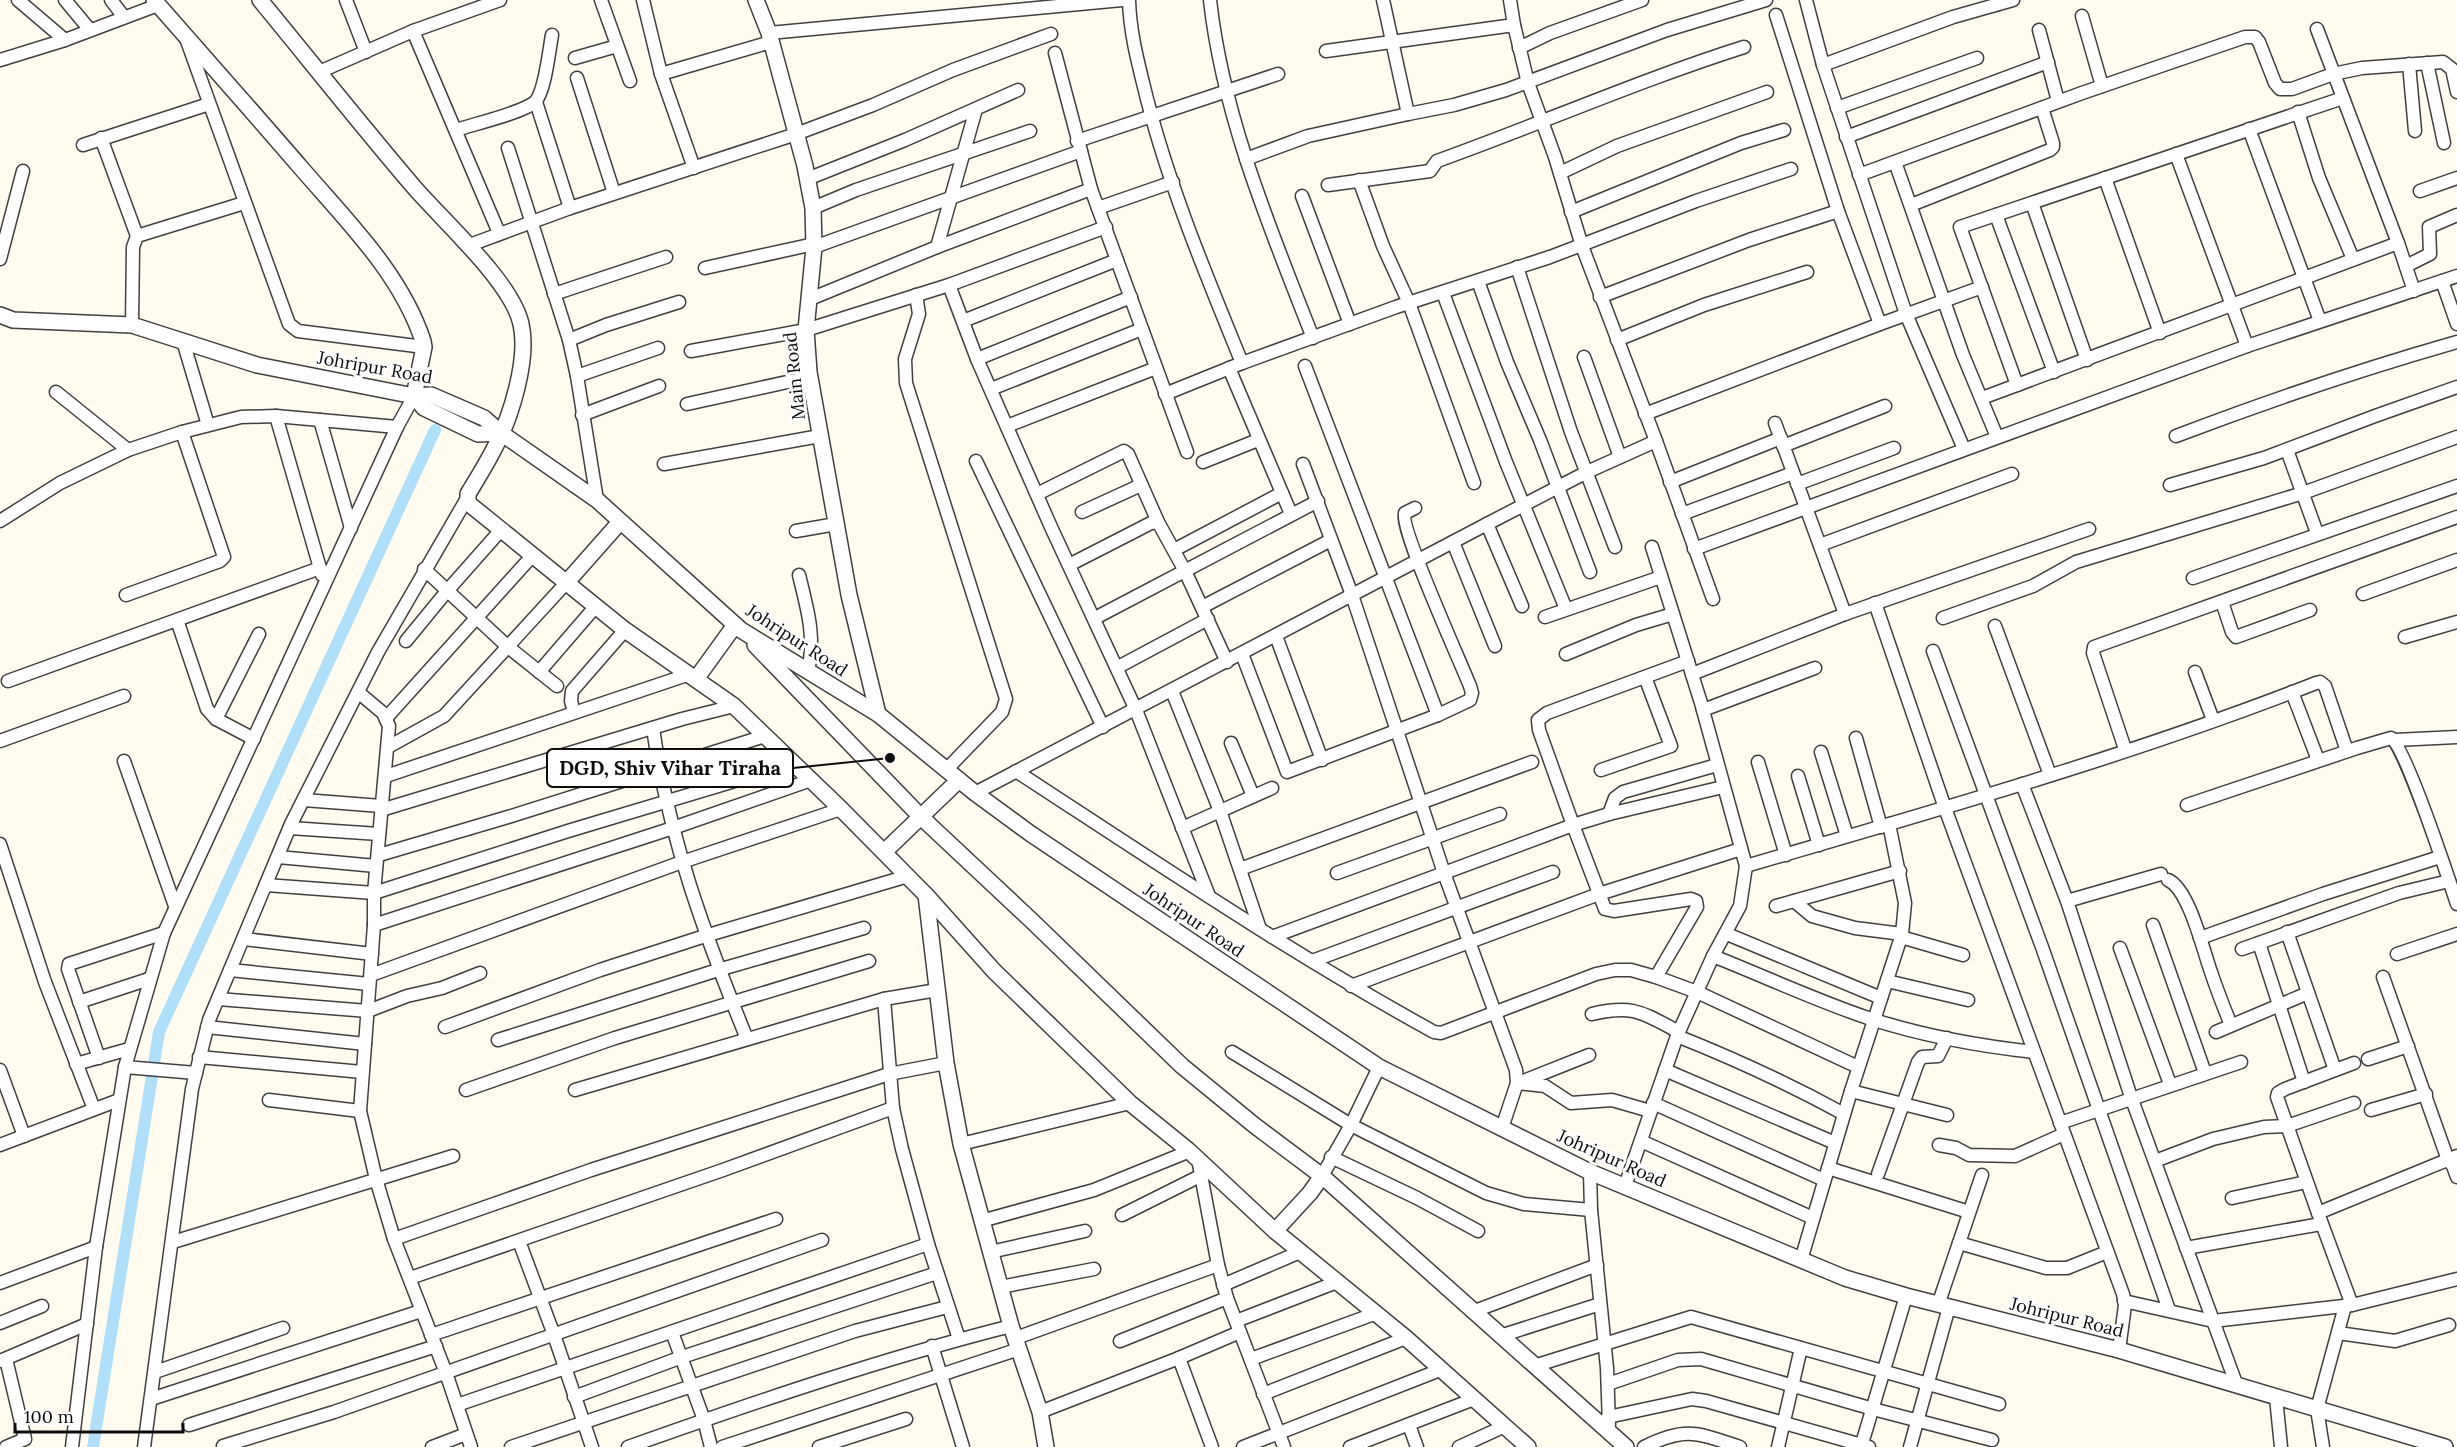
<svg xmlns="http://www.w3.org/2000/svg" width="2457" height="1447" viewBox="0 0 2457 1447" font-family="Lora,serif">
	<rect width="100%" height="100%" fill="#fffbee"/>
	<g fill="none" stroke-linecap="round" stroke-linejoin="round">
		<!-- canal -->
		<path stroke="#afdffa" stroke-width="12" d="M 93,1447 L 159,1032 L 435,430"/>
		<!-- minor casing -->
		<g stroke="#404040" stroke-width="15">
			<g id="minor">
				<path d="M 18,0 L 65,40"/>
				<path d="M 65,0 L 90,30"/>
				<path d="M 111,0 L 124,17"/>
				<path d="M 346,0 L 366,52"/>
				<path d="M 601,0 L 630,81"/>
				<path d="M 643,0 L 661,74 L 694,168"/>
				<path d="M 1129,0 C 1130,35 1139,66 1147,99 C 1170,189 1207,277 1242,363"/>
				<path d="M 1210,0 C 1223,117 1270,228 1313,338"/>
				<path d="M 1510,0 L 1514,25 L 1528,83 L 1555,157 L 1582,246 L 1656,441 L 1713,599"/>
				<path d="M 1806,0 L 1823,65 L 1906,314 L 1964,449"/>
				<path d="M 1776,15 L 1838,211 L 1880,324"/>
				<path d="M 2082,16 L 2102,86"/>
				<path d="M 2317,29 L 2398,243 L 2414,291"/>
				<path d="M 2039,30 L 2058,101"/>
				<path d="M 413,31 L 499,233"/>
				<path d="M 769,33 L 1122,0"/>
				<path d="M 187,41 L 289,324 L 298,331 L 424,347"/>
				<path d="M 1519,48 L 1550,33 L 1642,0"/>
				<path d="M 1326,51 L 1514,25"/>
				<path d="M 1055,53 L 1091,189 L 1187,452"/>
				<path d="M 575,58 L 617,46"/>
				<path d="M 0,60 L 65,40 L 158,5"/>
				<path d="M 2427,63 L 2444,143"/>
				<path d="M 2409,64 L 2415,131"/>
				<path d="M 1823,65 L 1953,17 L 2013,0"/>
				<path d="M 319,72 L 413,31 L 500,0"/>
				<path d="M 661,74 L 771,42"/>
				<path d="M 577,78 L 614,193"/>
				<path d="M 536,102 L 570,208"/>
				<path d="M 1837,108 L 1977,58"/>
				<path d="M 2298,112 L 2319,178 L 2353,259"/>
				<path d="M 1408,114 L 1454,105 L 1506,90 L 1667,30 L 1766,0"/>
				<path d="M 2249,129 L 2320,321"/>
				<path d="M 456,130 C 474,124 522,113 535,102 C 545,92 549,51 552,35"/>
				<path d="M 1846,137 L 2048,62"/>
				<path d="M 101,138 L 137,236"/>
				<path d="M 1077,141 L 1278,74"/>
				<path d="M 83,145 L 209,104"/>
				<path d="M 508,148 L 569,340 L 577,376 L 597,500"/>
				<path d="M 2176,154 L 2247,346"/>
				<path d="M 1246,159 L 1308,136 L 1408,114 L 1383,0"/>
				<path d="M 1895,162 L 1963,355 L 1997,437"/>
				<path d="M 1560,173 L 1617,146 L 1767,92"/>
				<path d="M 1859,175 L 2082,93 L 2245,37 L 2255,37 L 2259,42 L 2275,83 L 2280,89 L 2292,89 L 2333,74 L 2362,68 L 2443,62 L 2452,69 L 2457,92"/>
				<path d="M 2105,178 L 2160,333"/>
				<path d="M 807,179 L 905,140 L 1018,90"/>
				<path d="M 1359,180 L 1383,246 L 1409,303 L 1474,483"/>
				<path d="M 1328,185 L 1430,171 L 1437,161 C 1540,124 1640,80 1744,47"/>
				<path d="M 2420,191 L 2457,178"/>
				<path d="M 1302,196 L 1350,324"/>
				<path d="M 2032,203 L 2087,360"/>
				<path d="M 1911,205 L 2050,150 L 2053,147 L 2053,143 L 2042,108"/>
				<path d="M 813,208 L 856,190 L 1030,131"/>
				<path d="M 1098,208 L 1173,182"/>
				<path d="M 1571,212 L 1741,143 L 1784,130"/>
				<path d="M 1996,215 L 2054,372"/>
				<path d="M 467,246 L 570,208 L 796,134 L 873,105 L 953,70 L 1051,34"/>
				<path d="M 814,247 L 1081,151"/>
				<path d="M 937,247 L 976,109"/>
				<path d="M 0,259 L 23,171"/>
				<path d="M 2406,266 L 2430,254 L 2429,227 L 2457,215"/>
				<path d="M 1517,267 L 1571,432 L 1615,547"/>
				<path d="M 705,268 L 814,244"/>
				<path d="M 1478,281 L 1507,362 L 1540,440 L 1590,572"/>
				<path d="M 2442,281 L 2457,324"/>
				<path d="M 949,285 L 977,359 L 1051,527 L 1136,710 L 1209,896"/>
				<path d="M 1443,293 L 1506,462 L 1566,609"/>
				<path d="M 554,294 L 666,257"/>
				<path d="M 916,295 L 919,314 L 905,359 L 906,383 L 1006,699 L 1002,712 L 946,770"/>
				<path d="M 1600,297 L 1749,240 L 1838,211"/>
				<path d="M 810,299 L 937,247 L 1091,189"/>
				<path d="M 963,321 L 1117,260"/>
				<path d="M 132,325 L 133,247 L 137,236 L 244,203"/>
				<path d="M 569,340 L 606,325 L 679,302"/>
				<path d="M 1617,340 L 1704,305 L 1807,272"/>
				<path d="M 183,341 L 208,425"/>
				<path d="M 691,351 L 806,330 L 949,285 L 1106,227"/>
				<path d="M 1584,357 L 1620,457"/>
				<path d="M 977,359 L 1131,297"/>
				<path d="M 1305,366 L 1438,715"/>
				<path d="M 1229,368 L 1291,514"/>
				<path d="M 577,376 L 658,348"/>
				<path d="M 2017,385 L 1960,227 L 2343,98"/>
				<path d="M 991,389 L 1142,329"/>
				<path d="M 56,392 L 128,450"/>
				<path d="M 1165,394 L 1242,363 L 1396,307 L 1550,257 L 1696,201 L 1791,169"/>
				<path d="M 1982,398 L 2398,243"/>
				<path d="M 687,404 L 810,377"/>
				<path d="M 1645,414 L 1880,324 L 1982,287"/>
				<path d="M 582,415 L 659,386"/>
				<path d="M 276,416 L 322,575"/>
				<path d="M 320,420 L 351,528"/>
				<path d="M 1775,423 L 1845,614"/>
				<path d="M 1007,426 L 1156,368"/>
				<path d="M 2176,436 C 2268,401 2362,369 2457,342"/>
				<path d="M 1783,446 L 1885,406"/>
				<path d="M 2287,450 L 2317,533"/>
				<path d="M 976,461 L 1103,727"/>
				<path d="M 1203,462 L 1258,440"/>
				<path d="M 664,464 L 820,436"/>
				<path d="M 1303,464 L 1352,595 L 1444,873 L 1516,1070 L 1517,1083 L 1502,1128"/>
				<path d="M 1670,482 L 1781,438"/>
				<path d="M 1797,484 L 1894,448"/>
				<path d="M 2170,485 L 2264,458 L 2375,416 L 2457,387"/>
				<path d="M 1037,494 L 1124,451 L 1128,454 L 1158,522"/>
				<path d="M 1082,512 L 1141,485"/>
				<path d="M 1682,514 L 1793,473"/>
				<path d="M 0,521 L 60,483 L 128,450 L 182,432 L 241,417 L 276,416 L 397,427"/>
				<path d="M 1487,524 L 1522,606"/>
				<path d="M 796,531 L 836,524"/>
				<path d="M 1453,542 L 1495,646"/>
				<path d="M 1820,545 L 2012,474"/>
				<path d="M 1694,549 L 2247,346 L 2457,276"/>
				<path d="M 1174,550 L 1282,493"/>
				<path d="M 1069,565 L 1151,523 L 1158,522 L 1185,571 L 1227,662"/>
				<path d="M 424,569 L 507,646 L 557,686"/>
				<path d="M 799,575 C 807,608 816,637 808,671"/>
				<path d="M 2193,578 L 2457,486"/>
				<path d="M 2363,594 L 2457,560"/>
				<path d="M 126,595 L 220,561 L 224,557 L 182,432"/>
				<path d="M 2222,602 L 2232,632 L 2236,637 L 2310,610"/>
				<path d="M 1875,603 L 1945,808 L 2123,1294 L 2125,1305 L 2119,1350"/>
				<path d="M 1202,607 L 1331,540"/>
				<path d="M 1545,617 L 1661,577"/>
				<path d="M 1095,618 L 1318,501"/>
				<path d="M 1943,618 L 2033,586 L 2076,562 L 2303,493 L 2457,437"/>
				<path d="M 177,620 L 207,709 L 216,719 L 254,739"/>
				<path d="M 1995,626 L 2050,775"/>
				<path d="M 1276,636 L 1322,760"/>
				<path d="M 2405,637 L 2457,622"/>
				<path d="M 406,641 L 447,591 L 501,530"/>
				<path d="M 1933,651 L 2042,947 L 2169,1310"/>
				<path d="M 1242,654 L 1287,772 L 1438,715 L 1470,700 L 1472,693 L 1470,686 C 1461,663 1399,527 1405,513 L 1415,508"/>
				<path d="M 1566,654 L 1636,625 L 1673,614"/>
				<path d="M 1118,667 L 1208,619"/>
				<path d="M 539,672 L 596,606"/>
				<path d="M 2195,672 L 2213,720"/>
				<path d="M 1692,674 L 1845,614 L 2089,529"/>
				<path d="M 8,681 L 320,568"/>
				<path d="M 1172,691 L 1220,811 L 1260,929"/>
				<path d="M 358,692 L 383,713 L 389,726 L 374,893 L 374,925 L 360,1111 L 376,1179 L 394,1239 L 446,1373 L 471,1447"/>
				<path d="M 2292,692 L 2318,760"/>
				<path d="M 1703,710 L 1815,668"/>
				<path d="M 574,712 L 571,701 L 572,691 L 625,630"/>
				<path d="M 387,717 L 533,555"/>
				<path d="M 216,719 L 259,634"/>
				<path d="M 653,728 C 668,836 706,938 747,1039"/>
				<path d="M 1856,738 L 1881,827"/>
				<path d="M 2395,740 L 2457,737"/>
				<path d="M 0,741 L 124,696"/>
				<path d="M 1231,743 L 1253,796"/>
				<path d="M 388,747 L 444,716 L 567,582"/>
				<path d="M 2125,749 L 2093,653 L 2094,647 L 2457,517"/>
				<path d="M 1821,752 L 1847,836"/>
				<path d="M 124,761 L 175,906"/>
				<path d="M 1758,762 L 1786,855"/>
				<path d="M 1601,770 L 1671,746 L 1645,677"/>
				<path d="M 1016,771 C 1154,861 1290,953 1434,1032 L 1441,1033 L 1596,974 L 1615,970 L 1631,970 L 1656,977 L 1697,992 L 1858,1067"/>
				<path d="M 386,776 L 690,674"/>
				<path d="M 1798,776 L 1819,845"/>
				<path d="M 2022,784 L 2067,901 L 2131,1097 L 2237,1386"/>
				<path d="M 975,793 L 1487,524 L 1587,472 L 1656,441"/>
				<path d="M 304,800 L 381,806"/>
				<path d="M 2187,805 L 2357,748 L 2391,738 C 2405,746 2449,880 2457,904"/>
				<path d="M 381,810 L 682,719 L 734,706"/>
				<path d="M 1609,814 L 1615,798 L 1623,792 L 1717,765"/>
				<path d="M 290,828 L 379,834"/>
				<path d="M 1182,828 L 1272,788"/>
				<path d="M 0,844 L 45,982 L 94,1109"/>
				<path d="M 379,855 L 508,817 L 765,736"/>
				<path d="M 278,857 L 376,866"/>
				<path d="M 1746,866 C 1937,810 2130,756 2316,683 L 2320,682 L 2325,686 L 2347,751"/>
				<path d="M 1240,869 L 1532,762"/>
				<path d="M 1337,873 L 1500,814"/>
				<path d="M 2168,880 C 2189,889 2203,950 2211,972 C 2217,990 2224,1008 2231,1025"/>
				<path d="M 266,885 L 374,893 L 568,831 L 795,763"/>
				<path d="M 1794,901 L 1812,916 L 1855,928 L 1902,934"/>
				<path d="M 2067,901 L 2161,874"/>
				<path d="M 1776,906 L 1900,871"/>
				<path d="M 374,925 L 673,828 L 811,780"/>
				<path d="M 2153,925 L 2205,1073"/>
				<path d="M 2287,932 L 2335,1070"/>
				<path d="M 1727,934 L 1881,998"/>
				<path d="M 1272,937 L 1573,825 L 1609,814 L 1723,787"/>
				<path d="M 1901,937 L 1963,955"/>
				<path d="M 2200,938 L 2323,894 L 2440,857"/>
				<path d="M 244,939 L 372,954"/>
				<path d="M 2259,943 L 2304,1082"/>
				<path d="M 2120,948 L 2170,1084"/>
				<path d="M 2242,949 L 2399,893 L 2449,881"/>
				<path d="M 2397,954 L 2457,934"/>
				<path d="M 1713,956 C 1766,977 1817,1001 1871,1019 C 1924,1036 1979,1046 2034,1052"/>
				<path d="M 1312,961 L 1553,872"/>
				<path d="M 230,970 L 369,984"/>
				<path d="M 371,975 L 682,862 L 841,809"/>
				<path d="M 1656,977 L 1697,907 L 1696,901 L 1691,899 L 1614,911 L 1605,909 L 1573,825 L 1539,730 L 1538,720 L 1547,713 L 1688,661"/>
				<path d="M 2383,977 L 2448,1160 L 2453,1166 L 2457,1177"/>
				<path d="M 1887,981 L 1968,1000"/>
				<path d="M 1351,986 L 1599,894 L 1741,849"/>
				<path d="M 218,999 L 368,1011 L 407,996 L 442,988 L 480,973"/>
				<path d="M 884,999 L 893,1108 L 902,1149 L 928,1244 L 959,1339"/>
				<path d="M 79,1002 L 149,979"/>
				<path d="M 1592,1014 C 1633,1004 1643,1013 1679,1032"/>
				<path d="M 207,1027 L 365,1044"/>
				<path d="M 445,1027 L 600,970 L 705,936 L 908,876"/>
				<path d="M 2216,1032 L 2308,993"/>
				<path d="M 1677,1036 C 1735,1059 1789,1084 1844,1114"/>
				<path d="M 498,1040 L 718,970 L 864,928"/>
				<path d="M 1232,1052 L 1351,1125 L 1486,1193 L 1524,1204 L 1591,1210"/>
				<path d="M 199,1057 L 362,1072"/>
				<path d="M 99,1058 L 68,969 L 69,964 L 164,933"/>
				<path d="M 2368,1059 L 2408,1046"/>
				<path d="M 76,1064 L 129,1049"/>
				<path d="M 125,1067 L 196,1073"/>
				<path d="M 0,1070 L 24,1136"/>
				<path d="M 1665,1070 L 1835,1143"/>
				<path d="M 1521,1082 L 1589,1055"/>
				<path d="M 1517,1083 L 1545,1086 L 1571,1103 L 1612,1100 L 1650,1111"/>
				<path d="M 466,1090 L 615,1038 L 869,961"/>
				<path d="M 575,1090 L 884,999 L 937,990"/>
				<path d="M 1851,1091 L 1947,1115"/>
				<path d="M 269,1100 L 360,1111"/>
				<path d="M 1653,1103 L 1824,1180"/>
				<path d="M 2371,1110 L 2426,1094"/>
				<path d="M 2060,1123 L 2241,1062"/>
				<path d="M 1641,1141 L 1813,1218"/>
				<path d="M 961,1144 L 1130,1103"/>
				<path d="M 0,1145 L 119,1100"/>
				<path d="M 1939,1145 L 1956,1148 L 1969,1155 L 2015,1156 L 2064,1134"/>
				<path d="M 1331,1157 L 1417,1198 L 1478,1231"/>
				<path d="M 1198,1159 L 1218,1265 L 1227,1298 L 1284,1447"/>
				<path d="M 2155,1161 L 2213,1139 L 2264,1127 L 2287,1126 L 2354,1103"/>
				<path d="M 1828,1168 L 1969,1212"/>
				<path d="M 1590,1172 L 1591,1210 L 1607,1368 L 1609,1425"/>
				<path d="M 1878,1174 L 1918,1062 L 1922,1057 L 1938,1056 L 1947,1038"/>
				<path d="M 1322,1176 L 1351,1125 L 1379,1067"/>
				<path d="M 1625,1186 L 1677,1036 L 1713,956 L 1740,906 L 1746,866 L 1701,703 L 1652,547"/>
				<path d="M 2232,1198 L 2306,1182"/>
				<path d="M 2318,1213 L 2277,1097 L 2278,1093 L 2285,1089 L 2354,1063"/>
				<path d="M 1122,1215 L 1200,1176"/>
				<path d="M 981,1221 L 1094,1190 L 1190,1151"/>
				<path d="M 394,1239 L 591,1170 L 889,1074 L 946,1063"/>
				<path d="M 519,1241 L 554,1335 L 592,1447"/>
				<path d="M 173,1242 L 453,1156"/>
				<path d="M 1959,1243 L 2046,1268 L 2067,1268 L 2107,1252"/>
				<path d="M 2186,1248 L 2321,1224"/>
				<path d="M 990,1252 L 1085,1231"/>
				<path d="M 1801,1260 L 1851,1091 L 1902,934 L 1905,903 L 1889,824"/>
				<path d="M 410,1278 L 723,1170 L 893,1108"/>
				<path d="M 0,1283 L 96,1247"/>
				<path d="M 1223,1285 L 1300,1252"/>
				<path d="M 1000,1287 L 1094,1269"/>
				<path d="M 2124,1301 L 2213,1321 L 2352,1305 L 2457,1279"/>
				<path d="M 1938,1305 L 1982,1175"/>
				<path d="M 2352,1305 L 2318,1213 L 2457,1156"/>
				<path d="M 1472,1312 L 1597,1265"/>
				<path d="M 1236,1321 L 1337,1282"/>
				<path d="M 0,1323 L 42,1306"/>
				<path d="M 672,1332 L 704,1420 L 711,1447"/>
				<path d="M 2338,1333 L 2395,1341 L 2449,1325"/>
				<path d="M 431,1335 L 776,1219"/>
				<path d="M 1500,1336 L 1600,1304"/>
				<path d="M 1016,1338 L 1218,1265"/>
				<path d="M 1120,1341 L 1227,1298"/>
				<path d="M 932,1346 L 963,1447"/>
				<path d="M 6,1359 L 25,1439 L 6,1447"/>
				<path d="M 1251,1359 L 1374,1314"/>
				<path d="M 0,1361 L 87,1324"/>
				<path d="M 1534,1366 L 1691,1317 L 1999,1404"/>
				<path d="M 155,1372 L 283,1328"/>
				<path d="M 1608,1384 L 1678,1360 L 1701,1359 L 1873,1409 L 1992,1440"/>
				<path d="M 1263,1394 L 1406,1338"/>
				<path d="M 574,1397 L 682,1357 L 937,1273"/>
				<path d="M 2276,1398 L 2281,1447"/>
				<path d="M 151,1399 L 421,1311"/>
				<path d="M 457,1405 L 928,1244"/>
				<path d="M 1040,1412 L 1179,1358"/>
				<path d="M 1608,1417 L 1692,1399 L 1706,1401 L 1869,1447"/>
				<path d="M 189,1425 L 436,1346"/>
				<path d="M 1409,1425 L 1417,1447"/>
				<path d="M 223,1446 L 334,1412 L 822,1240"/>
				<path d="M 72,1447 L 96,1247 L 125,1067 L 164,933 L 397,427 L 414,396"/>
				<path d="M 144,1447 L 192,1089 L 209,1020 L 291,824 L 378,652 L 466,500"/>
				<path d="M 432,1447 L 466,1434"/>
				<path d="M 511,1447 L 855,1331 L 947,1307"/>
				<path d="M 628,1447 C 755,1402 881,1359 1011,1326"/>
				<path d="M 722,1447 L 1019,1349"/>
				<path d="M 819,1447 L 906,1419"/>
				<path d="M 1212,1447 L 1179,1358 L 1240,1332"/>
				<path d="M 1243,1447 L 1440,1370"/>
				<path d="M 1350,1447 L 1474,1399"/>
				<path d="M 1459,1447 L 1505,1426"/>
				<path d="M 1644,1447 C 1686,1426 1698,1433 1740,1447"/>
				<path d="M 1778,1447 L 1801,1348"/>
				<path d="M 1861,1447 L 1906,1296"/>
				<path d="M 1910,1447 L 1949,1307"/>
				<path d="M 2323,1447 L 2317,1409 L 2345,1306"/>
			</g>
		</g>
		<!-- tertiary casing -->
		<g stroke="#404040" stroke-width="18">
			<g id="tertiary">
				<path d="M 154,0 C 203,56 253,112 302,169 C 347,221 401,274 423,341 L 424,347 L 414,396 L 424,408 L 478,434 L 501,433"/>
				<path d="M 260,0 C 311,62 361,125 413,186 C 443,221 512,282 521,324 C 529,359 511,417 495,447 C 487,463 477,479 468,494 L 468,503 L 625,630 L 734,706 L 841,809 L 926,895 L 994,971 L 1130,1103 L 1188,1150 L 1275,1231 L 1406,1338 L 1528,1447"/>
				<path d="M 756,0 L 769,33 L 805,166 L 813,208 L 814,247 L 806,330 L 809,372 L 849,595 L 878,714"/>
				<path d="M 0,315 L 13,320 L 132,325 L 257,365 L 414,396 L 431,395 L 484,418 L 501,433 L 597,500 L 741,630 L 878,714 L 975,793 L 1031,834 L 1379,1067 L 1590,1172 L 1845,1278 L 1906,1296 L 2119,1350 L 2445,1447"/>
				<path d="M 567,582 L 620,522"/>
				<path d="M 755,645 L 921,817 L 1032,921 L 1182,1066 L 1254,1125 L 1322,1176 L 1626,1447"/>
				<path d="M 696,679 L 735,625"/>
				<path d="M 884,852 L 959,780"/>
				<path d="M 926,895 L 946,1063 L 961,1144 L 1011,1326 L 1040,1412 L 1046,1447"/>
				<path d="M 1275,1231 L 1310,1193 L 1322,1176"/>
			</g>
		</g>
		<!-- minor -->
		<use href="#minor" stroke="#fff" stroke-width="12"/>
		<!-- tertiary -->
		<use href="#tertiary" stroke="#fff" stroke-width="15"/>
	</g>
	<g text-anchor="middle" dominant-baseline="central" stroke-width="6" stroke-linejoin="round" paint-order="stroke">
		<!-- street labels -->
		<g font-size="18" fill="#0d0d0d" stroke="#fff">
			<text transform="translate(375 367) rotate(10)">Johripur Road</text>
			<text transform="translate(794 376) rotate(-96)">Main Road</text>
			<text transform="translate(797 640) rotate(33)">Johripur Road</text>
			<text transform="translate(1194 920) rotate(34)">Johripur Road</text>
			<text transform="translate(1612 1158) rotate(24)">Johripur Road</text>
			<text transform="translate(2067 1317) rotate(14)">Johripur Road</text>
		</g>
	</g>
	<!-- callouts -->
	<path fill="none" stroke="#0d0d0d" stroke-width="2" d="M890 758L793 768"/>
	<circle fill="#0d0d0d" stroke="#fff" stroke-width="2" cx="890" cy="758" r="6"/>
	<rect fill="#fff" stroke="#0d0d0d" stroke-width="2" x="547" y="749" width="246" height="38" rx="6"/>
	<g font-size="20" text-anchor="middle" font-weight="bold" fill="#0d0d0d">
		<text x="670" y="775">DGD, Shiv Vihar Tiraha</text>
	</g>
	<!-- scale -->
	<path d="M15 1423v9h168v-9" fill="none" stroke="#0d0d0d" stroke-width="3"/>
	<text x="24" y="1423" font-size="18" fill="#0d0d0d" stroke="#ffffff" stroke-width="4.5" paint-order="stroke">100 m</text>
</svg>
